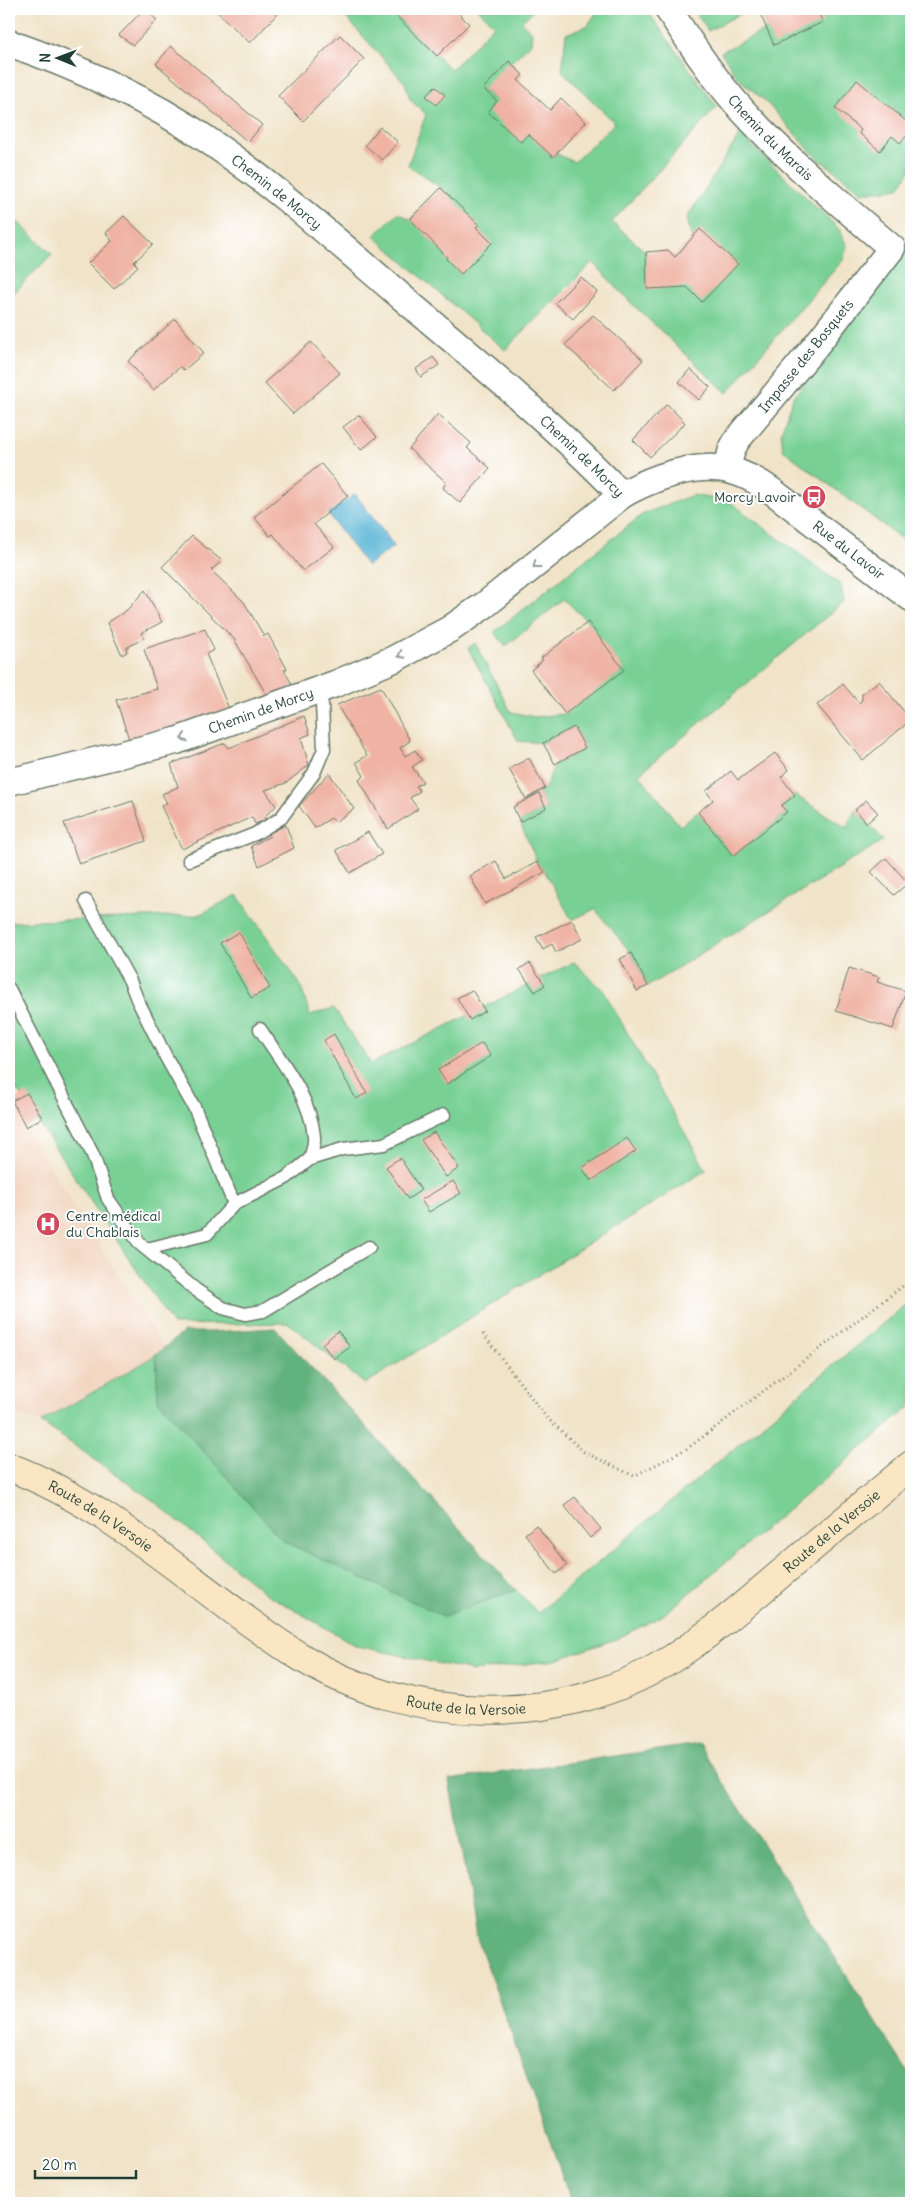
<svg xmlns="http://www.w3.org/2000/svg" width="920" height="2212" viewBox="0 0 920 2212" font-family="Delius,sans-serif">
	<rect width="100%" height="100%" fill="#fff"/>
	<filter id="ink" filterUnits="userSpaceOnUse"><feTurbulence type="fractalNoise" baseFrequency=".02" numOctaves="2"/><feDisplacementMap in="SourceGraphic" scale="10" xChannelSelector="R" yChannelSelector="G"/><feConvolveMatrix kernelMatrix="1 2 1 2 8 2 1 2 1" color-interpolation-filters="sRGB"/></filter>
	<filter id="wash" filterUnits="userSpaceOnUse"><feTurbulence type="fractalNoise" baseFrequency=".0096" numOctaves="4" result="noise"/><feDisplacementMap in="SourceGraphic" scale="20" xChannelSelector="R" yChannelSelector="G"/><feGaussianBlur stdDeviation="1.12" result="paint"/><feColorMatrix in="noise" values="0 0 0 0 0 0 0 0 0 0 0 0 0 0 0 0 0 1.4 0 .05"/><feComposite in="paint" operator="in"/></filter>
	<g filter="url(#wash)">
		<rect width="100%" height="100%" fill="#f0e3c7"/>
		<!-- built -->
		<path fill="#f2d4be" d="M 9,1101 L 164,1348 L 140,1365 L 41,1422 L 9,1412 Z"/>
		<!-- green -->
		<g fill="#78d095" stroke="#4c8664">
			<path d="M 348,9 L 389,9 L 451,70 L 494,25 L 478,9 L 535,9 L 521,22 L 532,32 L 531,43 L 483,89 L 553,157 L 557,154 L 574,162 L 615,123 L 562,71 L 566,34 L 587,26 L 599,9 L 646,9 L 717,107 L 612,222 L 646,252 L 675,257 L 692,239 L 687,218 L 740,134 L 839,229 L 847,246 L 843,260 L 727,393 L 626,298 L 593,262 L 505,350 L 374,236 L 397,213 L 410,219 L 441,188 L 408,165 L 426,114 L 410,100 L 405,83 L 343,14 Z"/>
			<path d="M 694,9 L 749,9 L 708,31 Z"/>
			<path d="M 758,9 L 911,9 L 911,169 L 899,188 L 863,193 L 814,155 L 766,102 L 738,78 L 721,52 L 767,29 Z"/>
			<path d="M 9,214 L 52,254 L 9,298 Z"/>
			<path d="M 911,244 L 911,546 L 783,450 L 781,433 L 792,399 Z"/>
			<path d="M 693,495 L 730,502 L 841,585 L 844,602 L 639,774 L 680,826 L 698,812 L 733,856 L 787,812 L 781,806 L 795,795 L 847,828 L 855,810 L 884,840 L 648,986 L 631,953 L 595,909 L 572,920 L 545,872 L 537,862 L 520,822 L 546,808 L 539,793 L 545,788 L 555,764 L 585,748 L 574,727 L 543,743 L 518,741 L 468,648 L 475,643 L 511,712 L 535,717 L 565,714 L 588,622 L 564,599 L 506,646 L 494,632 L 643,514 Z"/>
			<path d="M 237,895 L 300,984 L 310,1015 L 334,1008 L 371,1064 L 574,962 L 603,990 L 706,1170 L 365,1384 L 288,1323 L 173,1325 L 9,1078 L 9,922 L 199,915 Z"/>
			<path d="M 911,1300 L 911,1406 L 662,1616 L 616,1639 L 556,1660 L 473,1671 L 357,1646 L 265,1593 L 154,1501 L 41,1422 L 140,1365 L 156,1354 L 158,1400 L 443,1616 L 516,1590 L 538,1613 Z"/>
		</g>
		<!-- forest -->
		<g fill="#62b27e" stroke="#407859">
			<path d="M 275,1328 L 516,1590 L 443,1616 L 283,1541 L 158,1400 L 156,1354 L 184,1332 L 214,1332 Z"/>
			<path d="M 699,1744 L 911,2077 L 911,2203 L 572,2203 L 476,1935 L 449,1780 Z"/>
		</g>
		<!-- water -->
		<path fill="#58b4d6" stroke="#3c7885" d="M 355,494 L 394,546 L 367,566 L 328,514 Z"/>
		<g id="blocks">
			<!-- building -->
			<g fill="#efb2a3">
				<path d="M 144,9 L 157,20 L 133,45 L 119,35 Z"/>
				<path d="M 214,9 L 282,9 L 250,43 Z"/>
				<path d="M 389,9 L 454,9 L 469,24 L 437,56 Z"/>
				<path d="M 758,9 L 816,9 L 823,22 L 774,45 Z"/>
				<path d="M 340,35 L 364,59 L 303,121 L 278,96 Z"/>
				<path d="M 171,46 L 262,125 L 248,142 L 156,64 Z"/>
				<path d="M 509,61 L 523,75 L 518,80 L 550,110 L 561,98 L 586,122 L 553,157 L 528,134 L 521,142 L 488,112 L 497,101 L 483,89 Z"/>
				<path d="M 857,80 L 911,125 L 911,131 L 900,143 L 892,136 L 880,151 L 859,133 L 861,130 L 835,108 Z"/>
				<path d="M 435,86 L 445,95 L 436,105 L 426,96 Z"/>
				<path d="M 380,127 L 398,142 L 382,160 L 365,145 Z"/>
				<path d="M 441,188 L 479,225 L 476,227 L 492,243 L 461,274 L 446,259 L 447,257 L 410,219 Z"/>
				<path d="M 124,216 L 153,244 L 134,262 L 138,266 L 114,289 L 88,263 L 112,241 L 106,233 Z"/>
				<path d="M 700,229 L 738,264 L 702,302 L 687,287 L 647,289 L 646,252 L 668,250 L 675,257 Z"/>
				<path d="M 581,277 L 597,292 L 573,319 L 555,303 Z"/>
				<path d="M 593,315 L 643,360 L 614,390 L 565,345 Z"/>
				<path d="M 175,319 L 204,353 L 184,370 L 180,367 L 153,390 L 128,361 Z"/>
				<path d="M 311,342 L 340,373 L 293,414 L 264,383 Z"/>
				<path d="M 433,357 L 439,365 L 421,377 L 416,369 Z"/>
				<path d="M 690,369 L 710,387 L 699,400 L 679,382 Z"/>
				<path d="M 667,404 L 685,423 L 650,457 L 633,440 Z"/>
				<path d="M 438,414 L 471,443 L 467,448 L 490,468 L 460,503 L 443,488 L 446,482 L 409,449 Z"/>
				<path d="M 359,415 L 377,437 L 361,450 L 343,427 Z"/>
				<path d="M 321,464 L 348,496 L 314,524 L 334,547 L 303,571 L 273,534 L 270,536 L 254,517 Z"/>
				<path d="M 192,536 L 222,561 L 211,570 L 244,602 L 264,636 L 268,634 L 287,669 L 284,670 L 293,686 L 269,699 L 234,639 L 162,567 Z"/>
				<path d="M 145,590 L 162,622 L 141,633 L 144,638 L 126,648 L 127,652 L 122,655 L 107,623 L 127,610 Z"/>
				<path d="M 588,622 L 624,670 L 565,714 L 531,670 L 543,660 L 541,658 Z"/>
				<path d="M 205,629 L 214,650 L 206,654 L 229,709 L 192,724 L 130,742 L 116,700 L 157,689 L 144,649 Z"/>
				<path d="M 879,681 L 911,720 L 863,760 L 817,705 L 843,684 L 859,703 L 862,700 L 862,694 Z"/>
				<path d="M 381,687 L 410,741 L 400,748 L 405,756 L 415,750 L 422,760 L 412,767 L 423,782 L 416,786 L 420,791 L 410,798 L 418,809 L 388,829 L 359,780 L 364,776 L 356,762 L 367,756 L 337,705 Z"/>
				<path d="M 304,716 L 310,734 L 301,738 L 309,765 L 286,783 L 265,790 L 276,806 L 264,817 L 265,820 L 255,824 L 252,817 L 182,849 L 161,806 L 167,803 L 162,794 L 178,787 L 171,764 L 225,743 L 229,748 Z"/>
				<path d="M 574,727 L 585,748 L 555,764 L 543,743 Z"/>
				<path d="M 775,753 L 789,770 L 781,777 L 795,795 L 781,806 L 787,812 L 733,856 L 698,812 L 713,800 L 706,791 L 731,771 L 738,780 Z"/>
				<path d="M 529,758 L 545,788 L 526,799 L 509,769 Z"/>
				<path d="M 329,773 L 354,809 L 335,822 L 331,818 L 315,828 L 299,806 Z"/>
				<path d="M 539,793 L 546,808 L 520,822 L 513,807 Z"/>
				<path d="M 866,800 L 878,813 L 867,823 L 855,810 Z"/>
				<path d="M 133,801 L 146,841 L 79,864 L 64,823 Z"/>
				<path d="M 286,825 L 294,848 L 259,866 L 251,846 L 270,836 L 269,833 Z"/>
				<path d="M 368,832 L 382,854 L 350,873 L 336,850 Z"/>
				<path d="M 886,858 L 908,883 L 894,895 L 871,872 Z"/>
				<path d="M 496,861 L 506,879 L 537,862 L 545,872 L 485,904 L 470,876 Z"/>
				<path d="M 572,920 L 582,939 L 556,952 L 552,944 L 543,949 L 536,937 Z"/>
				<path d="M 239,932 L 270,988 L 251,998 L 220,943 Z"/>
				<path d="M 631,953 L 648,986 L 637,991 L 620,959 Z"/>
				<path d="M 530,963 L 545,985 L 535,992 L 519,969 Z"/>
				<path d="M 849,968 L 879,977 L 877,982 L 906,991 L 893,1029 L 836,1011 Z"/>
				<path d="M 472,990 L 485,1011 L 470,1020 L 457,998 Z"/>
				<path d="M 334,1034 L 367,1093 L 356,1099 L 324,1040 Z"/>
				<path d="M 482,1043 L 491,1056 L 447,1084 L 438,1070 Z"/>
				<path d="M 27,1093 L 42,1118 L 26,1127 L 12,1101 Z"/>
				<path d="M 434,1132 L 459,1168 L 446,1177 L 421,1140 Z"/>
				<path d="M 627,1138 L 636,1151 L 591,1181 L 582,1168 Z"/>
				<path d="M 400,1158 L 421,1190 L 408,1199 L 386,1167 Z"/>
				<path d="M 453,1181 L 461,1193 L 429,1212 L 421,1200 Z"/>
				<path d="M 338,1331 L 350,1347 L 334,1359 L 322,1344 Z"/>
				<path d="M 575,1497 L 601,1529 L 590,1538 L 564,1505 Z"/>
				<path d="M 536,1525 L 567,1565 L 556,1574 L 525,1534 Z"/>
			</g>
		</g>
	</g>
	<g filter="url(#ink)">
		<use href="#blocks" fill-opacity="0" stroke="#687767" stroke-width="1"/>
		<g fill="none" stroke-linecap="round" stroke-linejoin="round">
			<!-- lane casing -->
			<g stroke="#687767" stroke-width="15">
				<g id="lane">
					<path d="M 189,860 L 255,834 L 281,818 L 314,773 L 324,749 L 322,704 L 317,690"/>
					<path d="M 86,901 L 130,981 L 137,999 L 167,1059 L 195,1109 L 234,1204"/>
					<path d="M 9,989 L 93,1155 L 108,1199 L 140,1244 L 196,1290 L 223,1308 L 245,1314 L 263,1311 L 369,1247"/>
					<path d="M 260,1029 C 281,1061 310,1096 314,1136 C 315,1143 312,1152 310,1159"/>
					<path d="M 147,1249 L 207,1234 L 234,1204 L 286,1178 L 310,1159 L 343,1149 L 384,1144 L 444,1115"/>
				</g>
			</g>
			<!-- street casing -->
			<g stroke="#687767" stroke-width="29">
				<g id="street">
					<path id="s1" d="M 668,9 C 691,44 714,79 743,111 C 788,160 841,205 892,248 L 813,349 L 737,440 L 732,449 L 727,469"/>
					<path id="s2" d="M 9,43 C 77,67 146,98 206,139 C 276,186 340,244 404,299 C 479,362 554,425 622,495"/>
					<path id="s3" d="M 9,782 L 176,741 L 335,684 L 394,659 L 450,629 L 486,604 L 622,495 C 635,487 647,482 661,477 C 705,462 734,464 772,491 L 911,598"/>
				</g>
			</g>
			<!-- secondary casing -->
			<g stroke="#687767" stroke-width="30">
				<g id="secondary">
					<path id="s4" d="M 9,1467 C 118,1508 202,1595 299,1656 C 409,1725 559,1729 670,1660 C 708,1636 743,1606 778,1576 C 822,1539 867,1502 911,1465"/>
				</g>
			</g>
			<!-- path -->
			<path stroke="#687767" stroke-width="3" stroke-dasharray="1 4" stroke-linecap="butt" d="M 483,1334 L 546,1417 L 584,1452 L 634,1476 L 688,1448 L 911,1280"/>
			<!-- lane -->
			<use href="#lane" stroke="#fff" stroke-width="12"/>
			<!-- street -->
			<use href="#street" stroke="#fff" stroke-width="26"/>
			<!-- secondary -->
			<use href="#secondary" stroke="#fbe6c3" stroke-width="28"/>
		</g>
		<!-- one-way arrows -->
		<defs><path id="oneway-chevron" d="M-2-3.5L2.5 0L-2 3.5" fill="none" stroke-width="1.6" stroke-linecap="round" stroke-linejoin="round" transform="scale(1.25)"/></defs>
		<g stroke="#8f9e9a">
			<use href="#oneway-chevron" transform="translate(536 565) rotate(142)"/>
			<use href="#oneway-chevron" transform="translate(401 655) rotate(153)"/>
			<use href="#oneway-chevron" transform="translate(184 738) rotate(162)"/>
		</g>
	</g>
	<!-- icons -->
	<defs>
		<g id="bus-disc" transform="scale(1.25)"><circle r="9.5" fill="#d1495b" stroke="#fff"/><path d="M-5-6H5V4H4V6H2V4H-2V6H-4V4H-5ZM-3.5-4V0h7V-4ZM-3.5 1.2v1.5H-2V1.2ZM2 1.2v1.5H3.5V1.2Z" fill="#fff"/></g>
		<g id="hospital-disc" transform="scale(1.25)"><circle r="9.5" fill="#d1495b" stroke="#fff"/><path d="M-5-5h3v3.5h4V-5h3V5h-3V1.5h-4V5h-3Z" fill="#fff"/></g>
	</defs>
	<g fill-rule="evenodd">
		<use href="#bus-disc" x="814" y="497"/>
		<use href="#hospital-disc" x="48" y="1224"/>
	</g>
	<g text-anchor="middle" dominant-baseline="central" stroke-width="4" stroke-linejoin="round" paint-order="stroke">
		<!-- street labels -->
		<g font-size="14" fill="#1f3d34" stroke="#fff">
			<text stroke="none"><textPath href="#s1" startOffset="165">Chemin du Marais</textPath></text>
			<text stroke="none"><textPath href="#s2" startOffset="308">Chemin de Morcy</textPath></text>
			<text transform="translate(806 356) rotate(-51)">Impasse des Bosquets</text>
			<text stroke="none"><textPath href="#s2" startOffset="712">Chemin de Morcy</textPath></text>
			<text stroke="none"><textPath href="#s3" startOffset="944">Rue du Lavoir</textPath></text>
			<text stroke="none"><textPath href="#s3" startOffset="262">Chemin de Morcy</textPath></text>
			<text stroke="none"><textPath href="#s4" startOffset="104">Route de la Versoie</textPath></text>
			<text stroke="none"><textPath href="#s4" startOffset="944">Route de la Versoie</textPath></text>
			<text stroke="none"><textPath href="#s4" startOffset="524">Route de la Versoie</textPath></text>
		</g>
		<!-- poi labels -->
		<g font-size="14" fill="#1f3d34" stroke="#fff" text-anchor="end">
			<text x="796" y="497">Morcy Lavoir</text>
			<text x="66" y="1216" text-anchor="start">Centre médical<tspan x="66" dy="16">du Chablais</tspan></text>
		</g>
	</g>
	<!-- margin -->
	<rect width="920" height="2212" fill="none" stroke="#fff" stroke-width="30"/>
	<!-- north arrow -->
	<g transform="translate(58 58) rotate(271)" stroke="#ffffff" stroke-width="4" paint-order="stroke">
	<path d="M0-4L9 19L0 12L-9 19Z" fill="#1f3d34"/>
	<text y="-8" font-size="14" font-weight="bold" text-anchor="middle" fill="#1f3d34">N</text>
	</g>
	<!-- scale -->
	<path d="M35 2170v8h101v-8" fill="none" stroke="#1f3d34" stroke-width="2.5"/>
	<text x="42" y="2170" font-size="15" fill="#1f3d34" stroke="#ffffff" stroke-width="4" paint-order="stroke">20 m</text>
</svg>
